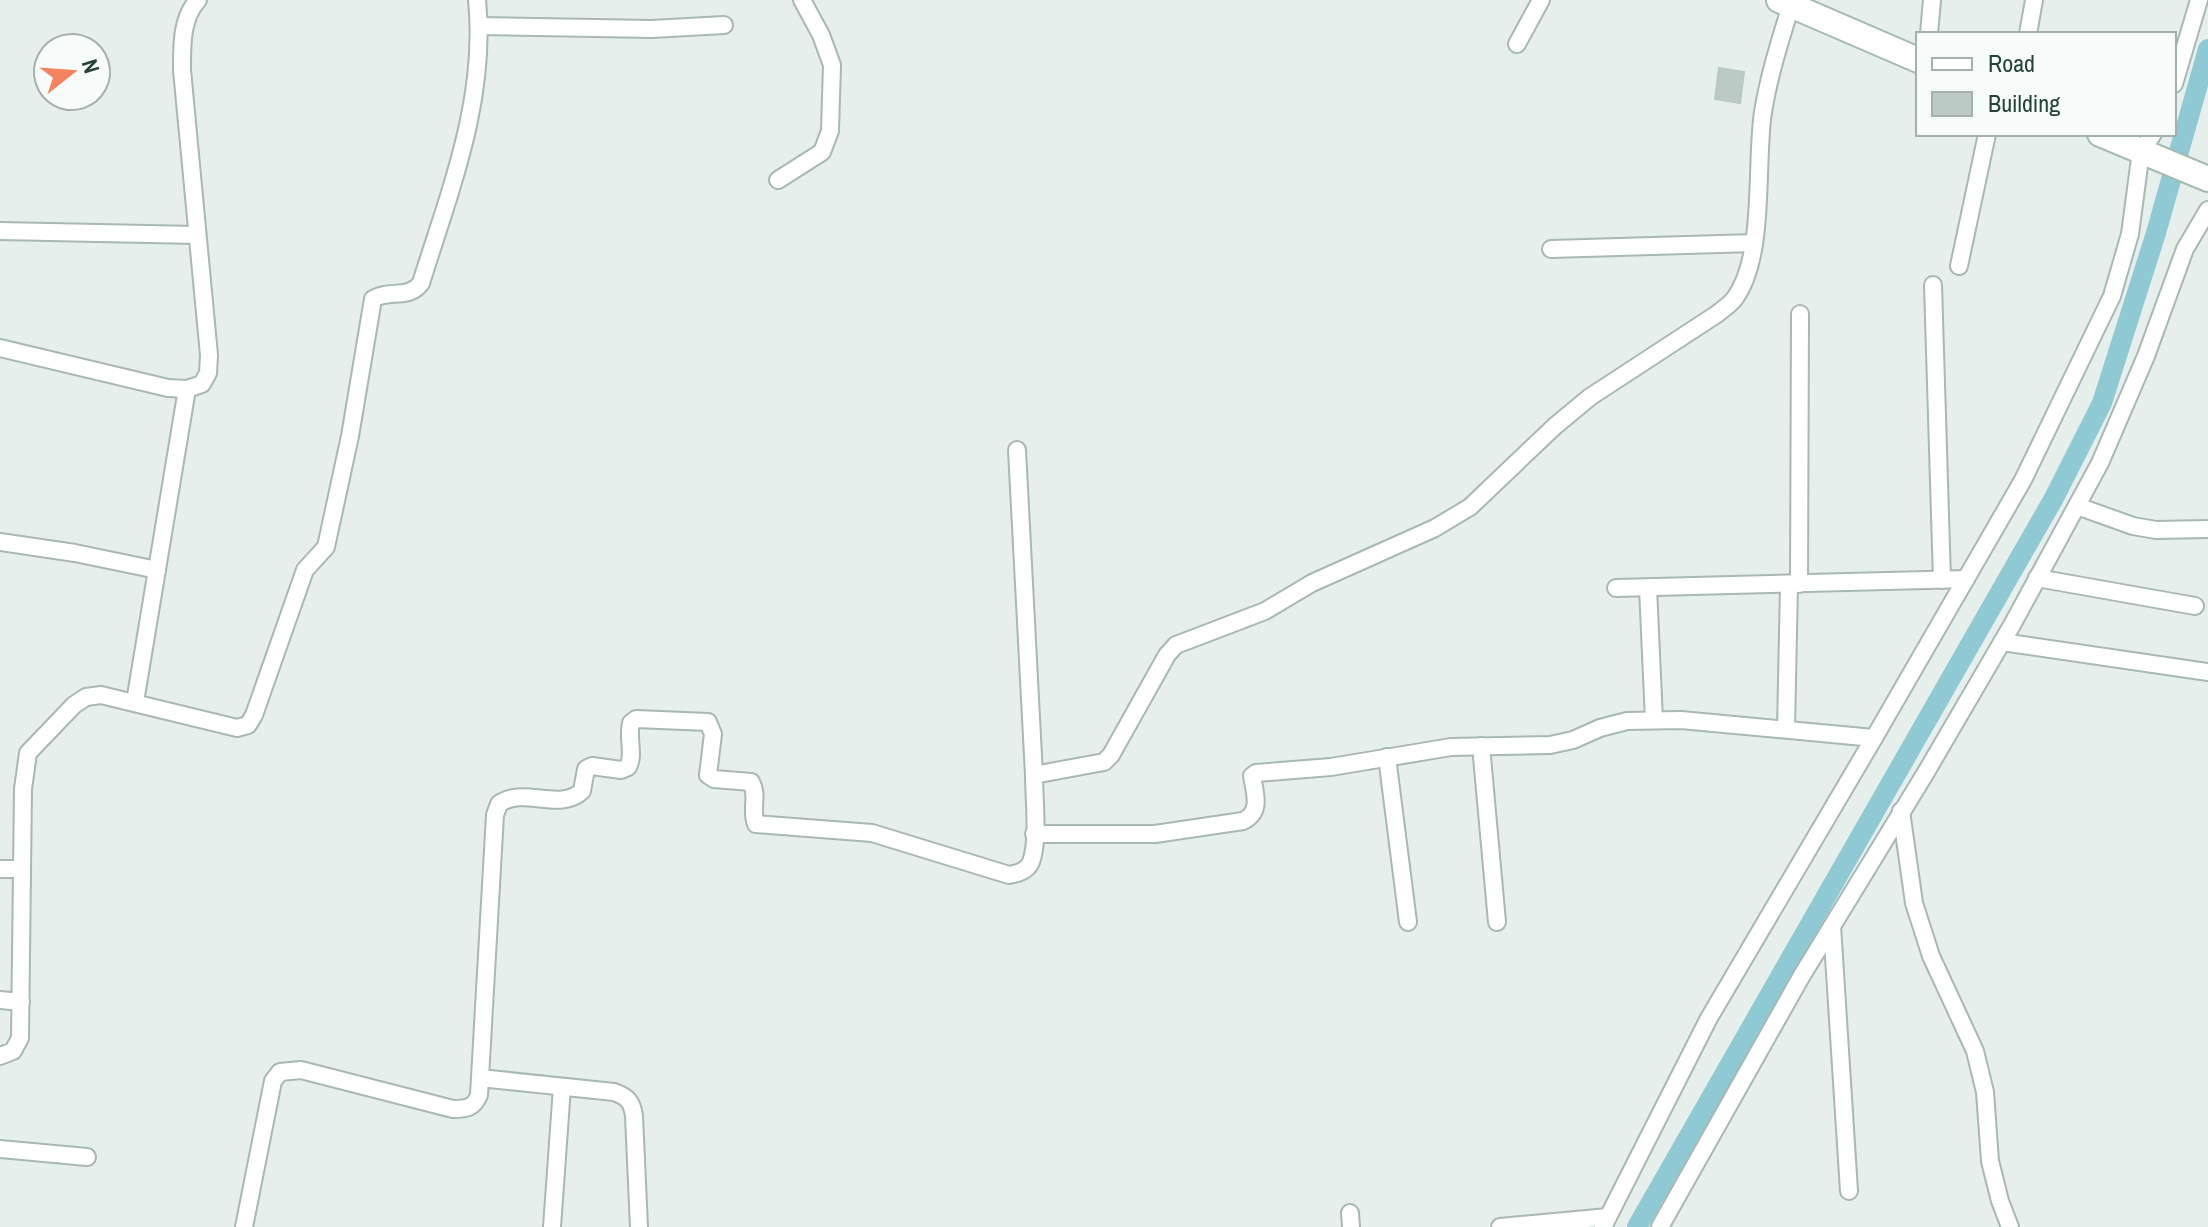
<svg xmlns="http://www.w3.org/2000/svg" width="2208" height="1227" viewBox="0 0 2208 1227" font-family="'Archivo Narrow',sans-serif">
	<rect width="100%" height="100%" fill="#e6efeb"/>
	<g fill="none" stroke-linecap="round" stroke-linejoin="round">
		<!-- canal -->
		<path stroke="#8ec9d4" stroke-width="20" d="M 1637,1227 L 2054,498 L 2102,403 L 2156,233 L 2208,49"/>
	</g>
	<!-- building -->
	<path fill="#bbcac4" stroke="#b8c9c2" stroke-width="2" d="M 1719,68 L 1744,72 L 1740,103 L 1715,99 Z"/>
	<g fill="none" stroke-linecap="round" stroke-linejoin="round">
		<!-- minor casing -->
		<g stroke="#a8b8b2" stroke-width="20">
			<g id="minor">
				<path d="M 480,26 L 652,29 L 724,25"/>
				<path d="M 1929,34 L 1932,0"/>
				<path d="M 2028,34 L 2034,0"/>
				<path d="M 1517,44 L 1541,0"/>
				<path d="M 2174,84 L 2199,0"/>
				<path d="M 778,180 L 822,152 L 830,131 L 832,65 L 821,35 L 802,0"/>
				<path d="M 0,231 L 197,235"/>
				<path d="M 1551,249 L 1754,243"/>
				<path d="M 1959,266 L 1987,134"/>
				<path d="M 1933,285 L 1942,580"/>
				<path d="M 0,348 L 168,388 L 187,389 L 202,384 L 208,373 L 209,355 L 182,70 C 182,47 181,18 198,0"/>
				<path d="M 1017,450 L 1034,775"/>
				<path d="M 2077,506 L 2133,526 L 2156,530 L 2208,529"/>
				<path d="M 0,542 L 75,553 L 157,570"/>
				<path d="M 2037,578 L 2195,606"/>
				<path d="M 1799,584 L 1800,314"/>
				<path d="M 1616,588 L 1966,579"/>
				<path d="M 1648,588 L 1654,720"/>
				<path d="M 2002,642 L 2208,672"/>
				<path d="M 135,702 L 187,389"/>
				<path d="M 1786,729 L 1789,584"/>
				<path d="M 1481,746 L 1497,922"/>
				<path d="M 1387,757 L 1408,922"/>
				<path d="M 1901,811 L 1914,903 L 1931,956 L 1975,1051 L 1985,1092 L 1990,1161 L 2000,1201 L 2010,1227"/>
				<path d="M 1034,834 L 1155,834 L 1243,821 C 1262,812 1255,794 1252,776 L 1256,773 L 1331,767 L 1451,747 L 1550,745 L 1573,740 L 1600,728 L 1627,721 L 1681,720 L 1874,738"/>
				<path d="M 0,869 L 22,869"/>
				<path d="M 1832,926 L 1849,1191"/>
				<path d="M 0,1000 L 21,1002"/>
				<path d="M 0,1056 L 13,1051 L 20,1038 L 23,789 L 28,753 L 74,705 L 86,697 L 101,695 L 237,728 L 248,725 L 254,715 L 305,570 L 326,547 L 350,436 L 373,299 C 389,289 409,300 421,283 C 450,190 487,99 477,0"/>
				<path d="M 480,1078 L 614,1092 C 628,1097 632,1102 634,1116 L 639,1227"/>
				<path d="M 0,1149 L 87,1157"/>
				<path d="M 1350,1213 L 1351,1227"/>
				<path d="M 244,1227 L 273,1081 L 280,1072 L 301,1070 L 453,1109 C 466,1109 474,1108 479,1095 L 495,815 L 499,804 C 523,786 560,812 582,791 L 586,769 L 592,766 L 621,770 L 628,767 C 635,754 627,738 631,723 L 636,719 L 708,722 L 713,734 L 708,775 L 714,779 L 751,782 C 759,796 750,810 756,824 L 872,833 L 1009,875 C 1019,873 1027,871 1031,862 C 1039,840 1034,799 1034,775 L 1104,762 L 1111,755 L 1167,655 L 1176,645 L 1265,611 L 1312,583 L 1435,528 L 1470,507 L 1555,426 L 1590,397 L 1717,314 C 1723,309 1731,304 1735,298 C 1766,255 1755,164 1763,112 C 1769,75 1780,41 1791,5"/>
				<path d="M 552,1227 L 562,1087"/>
				<path d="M 1500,1227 L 1608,1217"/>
				<path d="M 1603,1227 L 1709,1018 L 1874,738 L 2023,480 L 2112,296 L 2130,234 L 2141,151 L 2153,134"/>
				<path d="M 1660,1227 L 1801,977 L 1925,774 L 2012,625 L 2100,463 L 2146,356 L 2185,249 L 2208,210"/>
			</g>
		</g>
		<!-- secondary casing -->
		<g stroke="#a4bbb3" stroke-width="28">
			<g id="secondary">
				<path d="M 1779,0 L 1918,60"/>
				<path d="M 2100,134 L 2208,179"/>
			</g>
		</g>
		<!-- minor -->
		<use href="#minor" stroke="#fff" stroke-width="16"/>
		<!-- secondary -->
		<use href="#secondary" stroke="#fff" stroke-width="24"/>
	</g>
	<!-- legend -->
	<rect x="1916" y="32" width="260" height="104" fill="#f7fbf9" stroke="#a3b1ad" stroke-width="2"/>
	<rect x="1932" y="58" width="40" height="12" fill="#ffffff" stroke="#a3b1ad" stroke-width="2"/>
	<text x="1988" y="72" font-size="24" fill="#24423a">Road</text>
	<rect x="1932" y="92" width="40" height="24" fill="#bbcac4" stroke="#a3b1ad" stroke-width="2"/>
	<text x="1988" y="112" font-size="24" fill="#24423a">Building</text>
	<!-- north arrow -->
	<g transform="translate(72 72) rotate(73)"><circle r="38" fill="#f7fbf9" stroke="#a3b1ad" stroke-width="2"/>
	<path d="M0-6L14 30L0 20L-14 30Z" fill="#f4845f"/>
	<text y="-12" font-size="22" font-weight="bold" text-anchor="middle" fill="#24423a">N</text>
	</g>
</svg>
